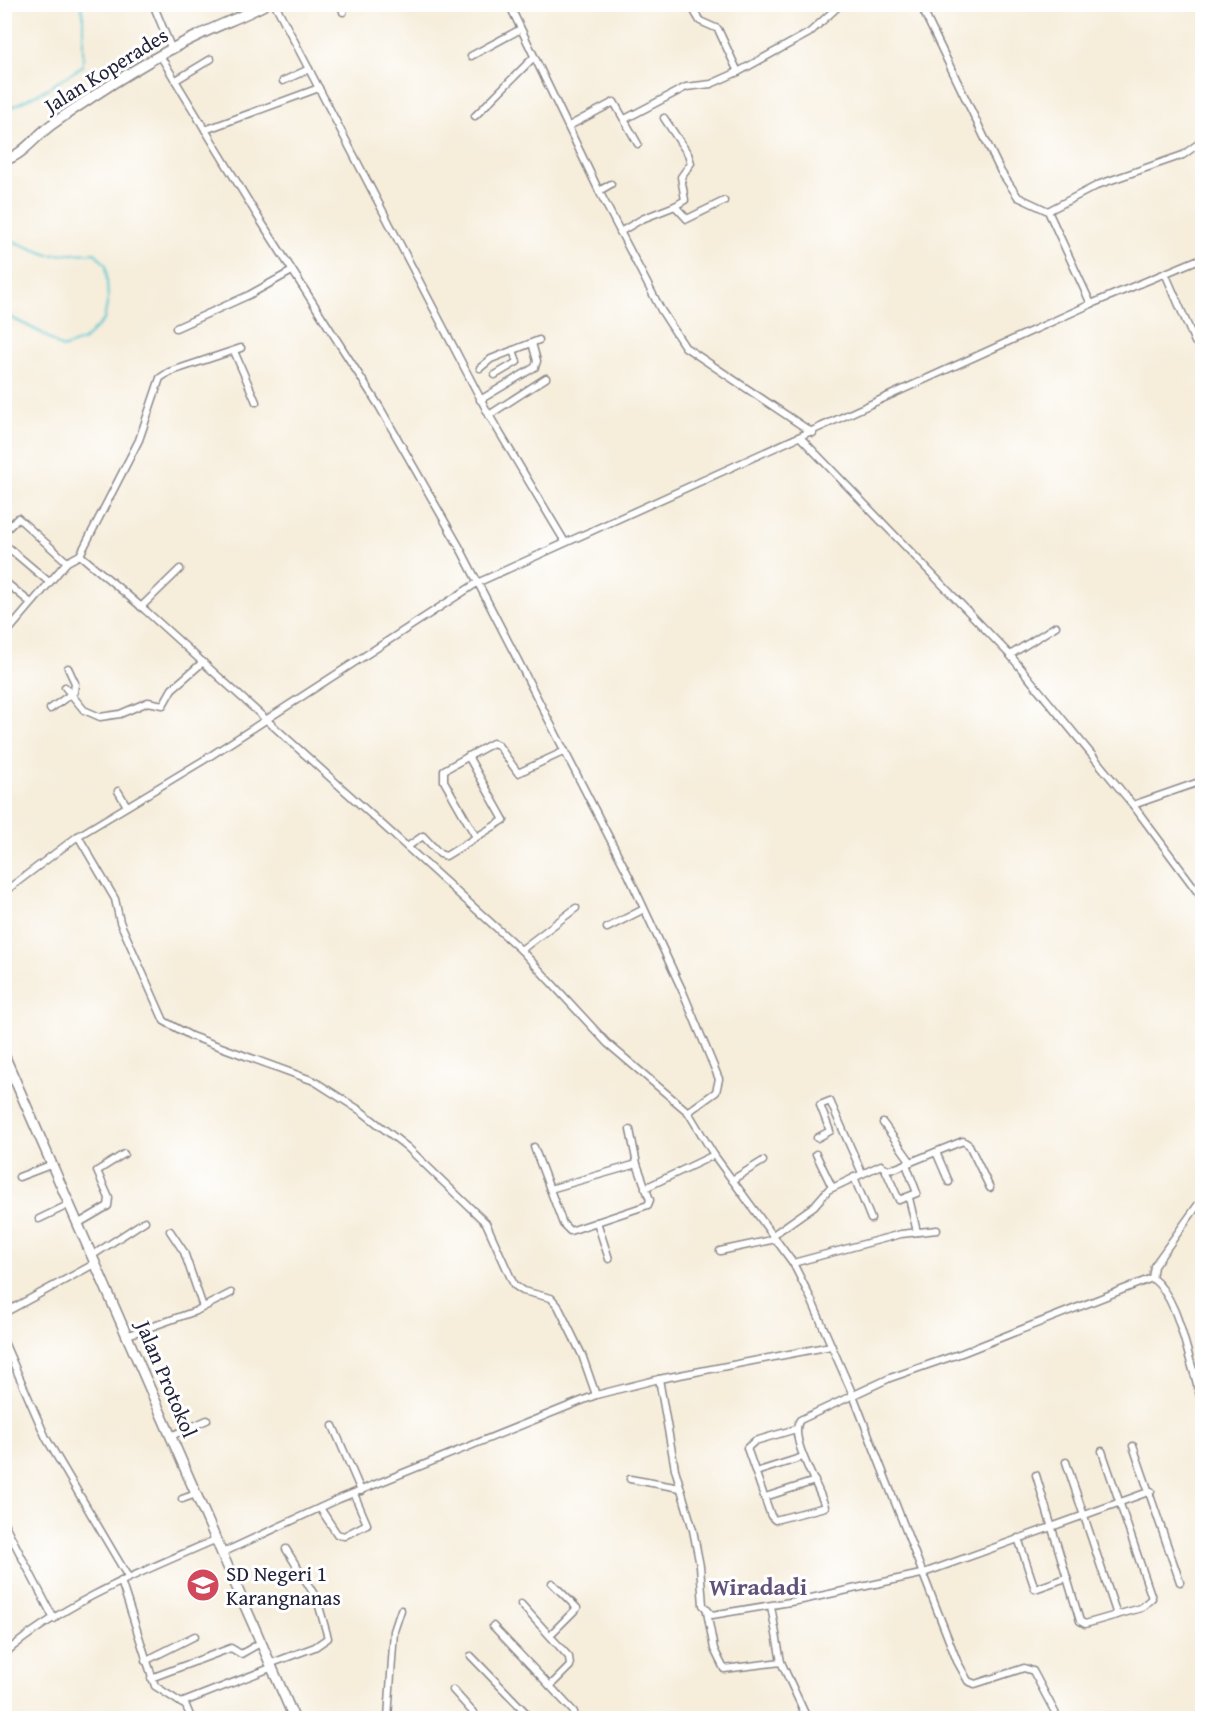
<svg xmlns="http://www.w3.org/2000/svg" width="1207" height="1723" viewBox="0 0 1207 1723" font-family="'Gentium Book Plus',serif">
	<rect width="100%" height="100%" fill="#fff"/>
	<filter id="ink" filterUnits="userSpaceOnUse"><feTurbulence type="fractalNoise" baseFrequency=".0167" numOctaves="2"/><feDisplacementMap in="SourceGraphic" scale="12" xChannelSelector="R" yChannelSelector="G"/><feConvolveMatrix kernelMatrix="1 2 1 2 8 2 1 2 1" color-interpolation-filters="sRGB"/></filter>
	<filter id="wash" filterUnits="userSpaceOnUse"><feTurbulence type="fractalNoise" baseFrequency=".008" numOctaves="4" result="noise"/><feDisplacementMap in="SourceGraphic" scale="24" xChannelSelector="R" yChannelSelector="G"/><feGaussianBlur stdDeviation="1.35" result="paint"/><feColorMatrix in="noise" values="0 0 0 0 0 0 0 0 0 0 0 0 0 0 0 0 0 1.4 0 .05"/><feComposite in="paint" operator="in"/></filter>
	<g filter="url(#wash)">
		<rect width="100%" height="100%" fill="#f6edda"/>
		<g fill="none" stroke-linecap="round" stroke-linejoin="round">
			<!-- stream -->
			<g stroke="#59c6d0" stroke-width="2">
				<path d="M 4,116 L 10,108 L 47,89 L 83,66 L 83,13 L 80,4"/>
				<path d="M 4,238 L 49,255 L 95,253 L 106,265 L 108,299 L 104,320 L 84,340 L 62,348 L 42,333 L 4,314"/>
			</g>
		</g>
	</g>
	<g filter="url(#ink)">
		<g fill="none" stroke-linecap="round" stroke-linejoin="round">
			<!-- street casing -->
			<g stroke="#8c888a" stroke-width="9">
				<g id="street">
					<path d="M 153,4 L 172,50"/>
					<path d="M 275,4 L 489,415 L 565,542"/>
					<path d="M 342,4 L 343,12"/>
					<path d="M 509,4 L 599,191 L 661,310 L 685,347 L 813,433"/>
					<path d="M 690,4 L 700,21 L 718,29 L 738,72"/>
					<path d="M 920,4 L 1001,172 L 1018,197 L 1048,211 L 1091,304"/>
					<path d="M 471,56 L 519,30"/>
					<path d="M 161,57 L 255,212 L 379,406 L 460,548 L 629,876 L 683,992 L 719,1079 L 716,1092 L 688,1112 L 714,1155 L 793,1263 L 811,1299 L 853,1395 L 957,1661 L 968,1681 L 975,1684 L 1024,1668 L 1033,1671 L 1058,1718"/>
					<path d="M 176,80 L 211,59"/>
					<path d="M 283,81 L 309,69"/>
					<path d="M 475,116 L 533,58"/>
					<path d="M 664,118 L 688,154 L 691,163 L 681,177 L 685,200 L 675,206"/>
					<path d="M 625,119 L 686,87 L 711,84 L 738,72 L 809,33 L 841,4"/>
					<path d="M 569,126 L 614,102 L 638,144"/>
					<path d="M 205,130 L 319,88"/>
					<path d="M 599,191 L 611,184"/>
					<path d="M 1048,211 L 1100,184 L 1183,155 L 1202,141"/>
					<path d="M 620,232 L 642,219 L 675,206 L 687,219 L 724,201"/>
					<path d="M 1165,273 L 1195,342"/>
					<path d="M 176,328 L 249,295 L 292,271"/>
					<path d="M 234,351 L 256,402"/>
					<path d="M 480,368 L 491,359 L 539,340"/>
					<path d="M 495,375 L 517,362 L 513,350"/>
					<path d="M 480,400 L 535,367 L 537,361 L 532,343"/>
					<path d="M 489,415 L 546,378"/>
					<path d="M 801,438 L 1010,655 L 1133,805 L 1202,898"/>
					<path d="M 4,532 L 18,518 L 67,562"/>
					<path d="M 4,544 L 49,582"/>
					<path d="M 80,555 L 145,610 L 521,950 L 607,1043 L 688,1112"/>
					<path d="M 4,581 L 31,603"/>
					<path d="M 141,607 L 180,569"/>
					<path d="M 9,630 L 67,562 L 80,555 L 139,440 L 160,378 L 169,372 L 241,348"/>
					<path d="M 1010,655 L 1056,626"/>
					<path d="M 65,687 L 84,710 L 100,717 L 120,714 L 148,702 L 163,705 L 172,689 L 203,662"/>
					<path d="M 50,709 L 74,692 L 75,683 L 68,668"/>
					<path d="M 118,791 L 127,806"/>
					<path d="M 1133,805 L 1202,781"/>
					<path d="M 78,836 L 115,899 L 120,922 L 164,1021 L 191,1036 L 314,1081 L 361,1111 L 407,1147 L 486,1223 L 514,1285 L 523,1291 L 551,1298 L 558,1306 L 582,1355 L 596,1395"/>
					<path d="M 476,837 L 444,781 L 444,770 L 493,743 L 498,745 L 518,773 L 565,751"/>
					<path d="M 407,847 L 423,836 L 440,854 L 446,856 L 504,820 L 468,756"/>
					<path d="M 4,892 L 78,836 L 204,760 L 477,583 L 1091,304 L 1202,258"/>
					<path d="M 607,928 L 644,909"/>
					<path d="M 521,950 L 576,908"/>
					<path d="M 883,1123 L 911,1162"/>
					<path d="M 817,1138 L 830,1131 L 820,1105 L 830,1101 L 862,1173"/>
					<path d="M 534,1147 L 563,1224 L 570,1231 L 648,1205 L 650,1200 L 637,1164 L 630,1130"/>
					<path d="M 936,1152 L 949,1182"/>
					<path d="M 816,1154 L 832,1187"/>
					<path d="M 885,1169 L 899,1200 L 917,1193 L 906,1164"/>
					<path d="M 19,1177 L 53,1164"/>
					<path d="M 854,1177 L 871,1219"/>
					<path d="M 732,1180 L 763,1161"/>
					<path d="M 645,1188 L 714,1155"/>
					<path d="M 550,1189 L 637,1164"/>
					<path d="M 909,1198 L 917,1232"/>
					<path d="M 39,1219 L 70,1204"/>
					<path d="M 597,1222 L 609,1259"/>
					<path d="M 79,1223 L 108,1206 L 109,1198 L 97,1171 L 124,1154"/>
					<path d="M 170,1231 L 184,1252 L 203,1307"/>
					<path d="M 773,1235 L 814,1206 L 828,1190 L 881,1165 L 885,1169 L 896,1168 L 963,1141 L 969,1145 L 990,1188"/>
					<path d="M 720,1251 L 776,1239"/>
					<path d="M 93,1255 L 145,1221"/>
					<path d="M 793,1263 L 901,1234 L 937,1230"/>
					<path d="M 1152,1278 C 1177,1297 1184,1343 1194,1373 L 1202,1370"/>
					<path d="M 4,1313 L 96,1263"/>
					<path d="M 128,1335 L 196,1311 L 231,1293"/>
					<path d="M 4,1342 L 46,1438 L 128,1577"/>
					<path d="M 1194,1373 L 1202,1403"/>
					<path d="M 659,1379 L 675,1469 L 693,1530 L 700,1566 L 703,1605 L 712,1615 L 802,1600 L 921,1574 L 1151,1491"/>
					<path d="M 333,1426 L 361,1491"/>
					<path d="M 796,1429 L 755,1441 L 747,1448 L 771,1516 L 775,1520 L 825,1507 C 820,1487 787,1437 800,1420 L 890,1378 L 962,1353 L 1152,1278 L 1154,1266 L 1202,1199"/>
					<path d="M 171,1436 L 207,1420"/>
					<path d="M 1133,1446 L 1180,1582"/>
					<path d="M 1066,1462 L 1117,1615"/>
					<path d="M 756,1472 L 803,1457"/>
					<path d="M 1036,1475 L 1080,1621 L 1085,1624 L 1141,1608 L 1152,1598 L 1102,1451"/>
					<path d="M 630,1479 L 680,1488"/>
					<path d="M 765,1497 L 815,1481"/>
					<path d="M 182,1499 L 196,1494"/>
					<path d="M 320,1508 L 337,1534 L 344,1536 L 367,1524 L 354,1494"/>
					<path d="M 4,1523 L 54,1619"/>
					<path d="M 1018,1538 L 1035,1589 L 1066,1578"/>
					<path d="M 222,1553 L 339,1499 L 596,1395 L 659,1379 L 831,1346"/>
					<path d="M 121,1581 L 155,1686 L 186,1706 L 191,1718"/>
					<path d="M 521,1604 L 569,1657 L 570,1666 L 550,1686 L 574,1712 L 574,1718"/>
					<path d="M 771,1606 L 781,1662 L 807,1718"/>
					<path d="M 707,1612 L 714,1649 L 724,1669 L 781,1662"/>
					<path d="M 493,1626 L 550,1686"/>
					<path d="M 550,1635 L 577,1608 L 552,1583"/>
					<path d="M 4,1654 C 66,1601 144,1571 217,1539"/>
					<path d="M 471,1656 L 531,1718"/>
					<path d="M 145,1661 L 195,1636"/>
					<path d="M 272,1663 L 315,1647 L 328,1638 L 317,1599 L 286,1549"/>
					<path d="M 151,1678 L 231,1648 L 241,1654 L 262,1642"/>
					<path d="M 453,1690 L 478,1718"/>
					<path d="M 181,1703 L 273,1667"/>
					<path d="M 388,1718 L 394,1631 L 401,1610"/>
				</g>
			</g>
			<!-- secondary casing -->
			<g stroke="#8c888a" stroke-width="12">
				<g id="secondary">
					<path d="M 4,160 C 21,157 37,135 51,125 C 98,92 148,59 199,35 C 221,24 244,16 266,4"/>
					<path d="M 4,1055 L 294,1718"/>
				</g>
			</g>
			<!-- street -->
			<use href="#street" stroke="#fff" stroke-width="6"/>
			<!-- secondary -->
			<use href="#secondary" stroke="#fff" stroke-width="9"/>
		</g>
	</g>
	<!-- icons -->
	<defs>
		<g id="school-disc" transform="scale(1.725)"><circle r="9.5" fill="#d1495b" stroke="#fff"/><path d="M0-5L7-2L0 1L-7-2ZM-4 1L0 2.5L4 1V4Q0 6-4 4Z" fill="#fff"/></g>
	</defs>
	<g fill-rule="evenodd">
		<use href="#school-disc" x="203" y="1585"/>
	</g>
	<g text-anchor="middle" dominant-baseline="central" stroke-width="6" stroke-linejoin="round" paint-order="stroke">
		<!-- street labels -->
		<g font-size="21" fill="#22223b" stroke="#fff">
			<text transform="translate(106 70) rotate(-32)">Jalan Koperades</text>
			<text transform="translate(167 1379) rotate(67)">Jalan Protokol</text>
		</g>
		<!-- poi labels -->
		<g font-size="21" fill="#22223b" stroke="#fff" text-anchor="start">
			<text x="226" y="1573">SD Negeri 1<tspan x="226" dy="24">Karangnanas</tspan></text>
		</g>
		<!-- quarter labels -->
		<g font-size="24" font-weight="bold" fill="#61527a" stroke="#fff">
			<text x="758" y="1586">Wiradadi</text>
		</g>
	</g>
	<!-- margin -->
	<rect width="1207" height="1723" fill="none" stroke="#fff" stroke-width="24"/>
</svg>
